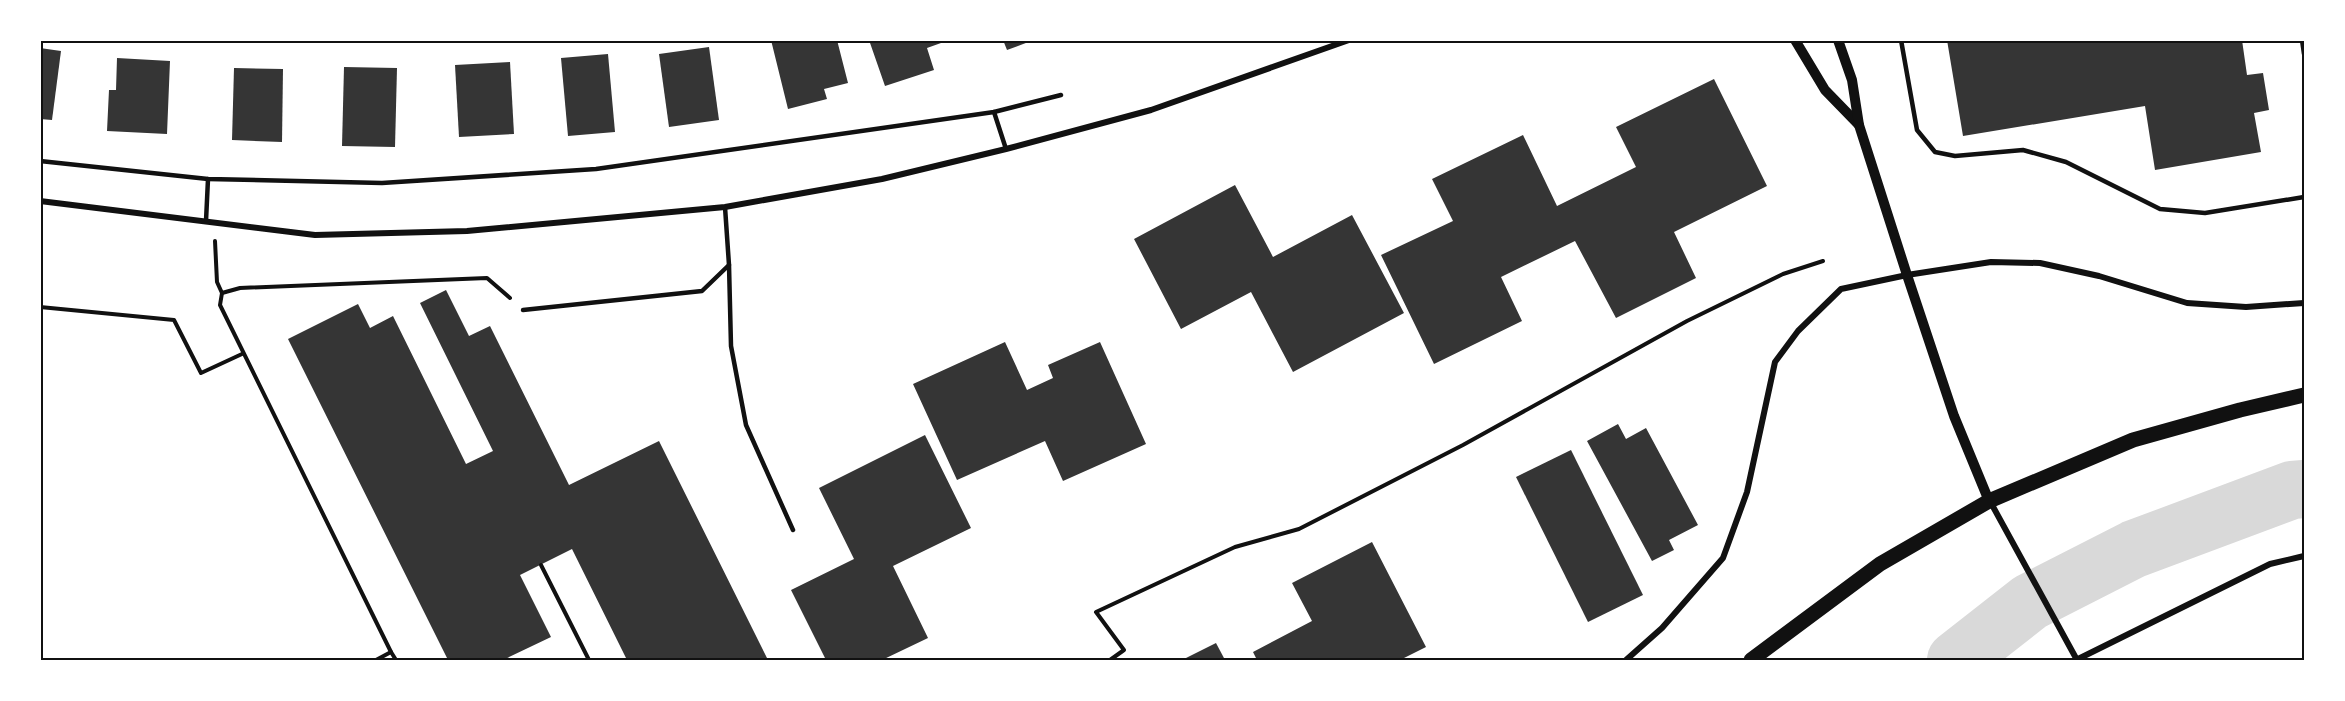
<svg xmlns="http://www.w3.org/2000/svg" width="2345" height="701" viewBox="0 0 2345 701" font-family="'Public Sans',sans-serif">
	<rect width="100%" height="100%" fill="#fff"/>
	<g fill="none" stroke-linecap="round" stroke-linejoin="round">
		<!-- river -->
		<path stroke="#d9d9d9" stroke-width="58" d="M 1956,660 L 2030,602 L 2134,549 L 2292,490 L 2304,489"/>
	</g>
	<!-- building -->
	<g fill="#353535">
		<path d="M 771,40 L 837,40 L 848,83 L 824,89 L 827,99 L 788,109 Z"/>
		<path d="M 869,40 L 940,40 L 941,43 L 927,48 L 934,70 L 885,86 Z"/>
		<path d="M 1003,40 L 1031,40 L 1031,41 L 1007,50 Z"/>
		<path d="M 1947,40 L 2242,40 L 2247,75 L 2263,73 L 2269,110 L 2254,113 L 2261,152 L 2155,170 L 2145,106 L 1963,136 Z"/>
		<path d="M 709,47 L 719,120 L 669,127 L 659,54 Z"/>
		<path d="M 40,48 L 61,51 L 52,120 L 40,119 Z"/>
		<path d="M 608,54 L 615,132 L 568,136 L 561,58 Z"/>
		<path d="M 117,58 L 170,61 L 167,134 L 107,131 L 109,90 L 116,90 Z"/>
		<path d="M 510,62 L 514,134 L 459,137 L 455,65 Z"/>
		<path d="M 344,67 L 397,68 L 395,147 L 342,146 Z"/>
		<path d="M 234,68 L 283,69 L 282,142 L 232,140 Z"/>
		<path d="M 1714,79 L 1767,186 L 1674,232 L 1696,278 L 1616,318 L 1575,241 L 1501,277 L 1522,321 L 1434,364 L 1381,255 L 1453,221 L 1432,179 L 1523,135 L 1557,206 L 1636,167 L 1616,127 Z"/>
		<path d="M 1235,185 L 1273,257 L 1352,215 L 1404,313 L 1293,372 L 1251,292 L 1181,329 L 1134,239 Z"/>
		<path d="M 446,290 L 469,336 L 490,326 L 569,485 L 659,441 L 768,660 L 627,660 L 572,549 L 520,575 L 551,637 L 503,660 L 448,660 L 288,339 L 358,304 L 370,328 L 393,316 L 466,464 L 493,451 L 420,303 Z"/>
		<path d="M 1005,342 L 1027,390 L 1053,378 L 1048,365 L 1100,342 L 1146,444 L 1063,481 L 1045,441 L 957,480 L 913,384 Z"/>
		<path d="M 1618,424 L 1626,439 L 1646,428 L 1698,525 L 1669,540 L 1674,550 L 1652,561 L 1587,441 Z"/>
		<path d="M 925,435 L 971,528 L 893,566 L 928,638 L 882,660 L 826,660 L 791,590 L 854,559 L 819,488 Z"/>
		<path d="M 1571,450 L 1643,595 L 1588,622 L 1516,477 Z"/>
		<path d="M 1372,542 L 1426,647 L 1400,660 L 1257,660 L 1253,652 L 1312,621 L 1292,583 Z"/>
		<path d="M 1216,643 L 1225,660 L 1182,660 Z"/>
	</g>
	<g fill="none" stroke-linecap="round" stroke-linejoin="round">
		<!-- path -->
		<g stroke="#111" stroke-width="4">
			<path d="M 215,241 L 217,282 L 222,293"/>
			<path d="M 40,307 L 174,320 L 201,373 L 242,354"/>
			<path d="M 541,565 L 589,660"/>
			<path d="M 391,652 L 220,305 L 222,293 L 240,288 L 487,278 L 510,298"/>
			<path d="M 376,660 L 391,652 L 396,660"/>
			<path d="M 1110,660 L 1124,650 L 1096,612 L 1235,547 L 1299,529 L 1463,445 L 1687,321 L 1783,274 L 1823,261"/>
		</g>
		<!-- service -->
		<g stroke="#111" stroke-width="4.5">
			<path d="M 1901,40 L 1917,130 L 1935,152 L 1955,156 L 2023,150 L 2066,162 L 2160,209 L 2205,213 L 2304,197"/>
			<path d="M 2302,40 L 2304,54"/>
			<path d="M 994,112 L 1006,149"/>
			<path d="M 40,161 L 208,179 L 382,183 L 596,169 L 994,112 L 1061,95"/>
			<path d="M 725,207 L 729,265 L 731,346 L 746,425 L 793,530"/>
			<path d="M 206,221 L 208,179"/>
			<path d="M 523,310 L 702,291 L 729,265"/>
		</g>
		<!-- minor -->
		<g stroke="#111" stroke-width="6">
			<path d="M 40,201 L 315,235 L 467,231 L 725,207 L 882,179 L 1006,149 L 1151,110 L 1349,40"/>
			<path d="M 1991,503 L 2077,660"/>
			<path d="M 1626,660 L 1662,628 L 1723,558 L 1747,492 L 1775,362 L 1798,331 L 1841,289 L 1907,275 L 1991,262 L 2040,263 L 2099,276 L 2187,303 L 2246,307 L 2304,303"/>
			<path d="M 2076,660 L 2270,564 L 2304,556"/>
		</g>
		<!-- tertiary -->
		<g stroke="#111" stroke-width="10">
			<path d="M 1795,40 L 1825,90 L 1859,125"/>
			<path d="M 1838,40 L 1852,80 L 1859,125 L 1907,275 L 1954,416 L 1989,501"/>
		</g>
		<!-- primary -->
		<path stroke="#111" stroke-width="15" d="M 1751,660 L 1880,564 L 1989,501 L 2133,440 L 2240,410 L 2304,395"/>
	</g>
	<!-- border -->
	<rect width="2345" height="701" fill="none" stroke="#ffffff" stroke-width="84"/>
	<rect x="42" y="42" width="2261" height="617" fill="none" stroke="#111" stroke-width="2"/>
</svg>
